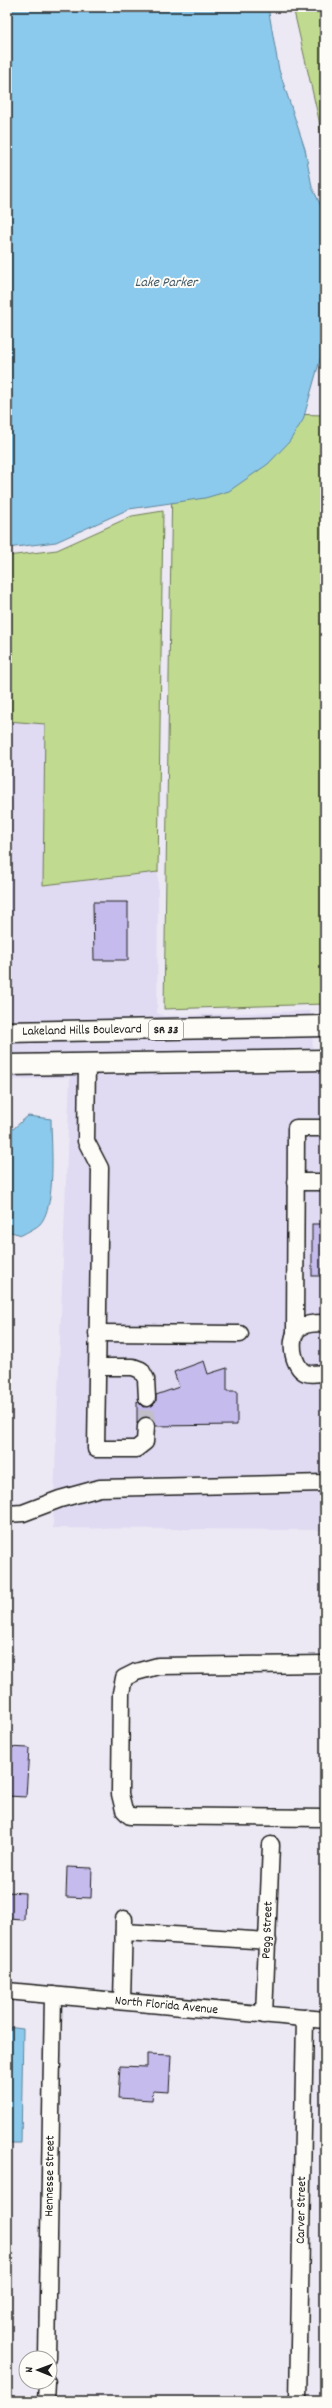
<svg xmlns="http://www.w3.org/2000/svg" width="332" height="2408" viewBox="0 0 332 2408" font-family="Dekko,sans-serif">
	<rect width="100%" height="100%" fill="#ece8f4"/>
	<filter id="ink" filterUnits="userSpaceOnUse"><feTurbulence type="fractalNoise" baseFrequency=".025" numOctaves="2"/><feDisplacementMap in="SourceGraphic" scale="8" xChannelSelector="R" yChannelSelector="G"/><feConvolveMatrix kernelMatrix="1 2 1 2 8 2 1 2 1" color-interpolation-filters="sRGB"/></filter>
	<g filter="url(#ink)">
		<!-- built -->
		<g fill="#e0daf2">
			<path d="M 7,721 L 45,724 L 44,885 L 158,872 L 157,1013 L 164,1016 L 310,1011 L 310,1018 L 7,1024 Z"/>
			<path d="M 312,1035 L 313,1052 L 7,1056 L 7,1041 Z"/>
			<path d="M 325,1069 L 325,1530 L 53,1528 L 70,1077 L 7,1080 L 7,1073 Z"/>
		</g>
		<!-- green -->
		<g fill="#c0da90" stroke="#6e7b56">
			<path d="M 293,7 L 325,7 L 325,184 L 319,120 Z"/>
			<path d="M 173,411 L 325,415 L 325,1004 L 164,1009 Z"/>
			<path d="M 163,511 L 158,872 L 43,885 L 45,724 L 7,721 L 7,556 L 57,550 L 132,516 Z"/>
		</g>
		<!-- water -->
		<g fill="#8ccaed" stroke="#5f8499">
			<path d="M 7,7 L 268,7 L 279,70 L 305,149 L 312,187 L 322,208 L 325,223 L 325,342 L 303,420 L 289,442 L 268,464 L 229,491 L 205,498 L 129,509 L 56,542 L 7,548 Z"/>
			<path d="M 28,1116 L 51,1119 C 51,1143 57,1205 40,1224 C 36,1228 27,1232 22,1235 L 7,1231 L 7,1128 L 13,1129 Z"/>
			<path d="M 7,2027 L 23,2029 L 21,2143 L 7,2143 Z"/>
		</g>
		<!-- building -->
		<g fill="#c5bbec" stroke="#1c1c1c">
			<path d="M 93,902 L 128,902 L 128,960 L 94,960 Z"/>
			<rect x="312" y="1224" width="13" height="52"/>
			<path d="M 204,1361 L 208,1374 L 227,1368 L 227,1391 L 237,1391 L 237,1425 L 155,1426 L 152,1418 L 146,1417 L 141,1418 L 137,1424 L 137,1401 L 143,1407 L 152,1406 L 156,1402 L 156,1395 L 179,1387 L 174,1372 Z"/>
			<path d="M 7,1747 L 29,1748 L 26,1797 L 7,1796 Z"/>
			<path d="M 67,1867 L 92,1868 L 91,1898 L 66,1897 Z"/>
			<path d="M 7,1892 L 25,1893 L 24,1920 L 7,1919 Z"/>
			<path d="M 147,2054 L 171,2055 L 169,2092 L 153,2091 L 152,2100 L 118,2098 L 120,2066 L 147,2067 Z"/>
		</g>
		<g fill="none" stroke-linecap="round" stroke-linejoin="round">
			<!-- minor-tunnel -->
			<path stroke="#c2bfc9" stroke-width="16" stroke-dasharray="16 8" stroke-linecap="butt" d="M 146,1426 L 147,1398"/>
			<!-- minor casing -->
			<g stroke="#1c1c1c" stroke-width="19">
				<g id="minor">
					<path d="M 87,1063 L 86,1141 L 100,1168 L 96,1449 L 136,1449 L 145,1442 L 146,1426"/>
					<path d="M 295,1182 L 325,1182"/>
					<path d="M 325,1323 C 318,1323 307,1323 301,1327 C 287,1334 292,1368 306,1373 C 311,1375 320,1373 325,1373"/>
					<path d="M 97,1333 L 240,1334"/>
					<path d="M 295,1333 L 296,1128 L 325,1128"/>
					<path d="M 97,1367 L 133,1367 L 141,1370 L 146,1379 L 147,1398"/>
					<path d="M 7,1514 L 23,1513 L 60,1499 L 100,1488 L 325,1483"/>
					<path d="M 325,1664 L 158,1666 L 136,1672 L 124,1678 L 121,1693 L 120,1794 L 124,1810 L 130,1816 L 325,1818"/>
					<path d="M 124,1932 L 268,1941"/>
					<path id="s1" d="M 7,1991 L 325,2020"/>
					<path d="M 122,2001 L 124,1919"/>
					<path id="s2" d="M 264,2015 L 271,1845"/>
					<path id="s3" d="M 47,2358 L 53,1995"/>
					<path d="M 46,2401 L 47,2382"/>
					<path id="s4" d="M 298,2401 L 305,2018"/>
				</g>
			</g>
			<!-- major casing -->
			<g stroke="#1c1c1c" stroke-width="23">
				<g id="major">
					<path id="s5" d="M 7,1032 L 325,1026"/>
					<path d="M 7,1065 L 325,1060"/>
				</g>
			</g>
			<!-- minor -->
			<use href="#minor" stroke="#fdfcf7" stroke-width="16"/>
			<!-- major -->
			<use href="#major" stroke="#fdfcf7" stroke-width="20"/>
		</g>
	</g>
	<g text-anchor="middle" dominant-baseline="central" stroke-width="4" stroke-linejoin="round" paint-order="stroke">
		<!-- shield labels -->
		<rect fill="#fdfcf7" stroke="#605f5e" stroke-width="1" x="149" y="1020" width="34" height="20" rx="3"/>
		<g font-size="12" font-weight="bold" fill="#1c1c1c">
			<text x="166" y="1030">SR 33</text>
		</g>
		<!-- street labels -->
		<g font-size="13" fill="#1c1c1c" stroke="#fdfcf7">
			<text stroke="none"><textPath href="#s5" startOffset="75">Lakeland Hills Boulevard</textPath></text>
			<text stroke="none"><textPath href="#s2" startOffset="85">Pegg Street</textPath></text>
			<text stroke="none"><textPath href="#s1" startOffset="160">North Florida Avenue</textPath></text>
			<text stroke="none"><textPath href="#s3" startOffset="182">Hennesse Street</textPath></text>
			<text stroke="none"><textPath href="#s4" startOffset="191">Carver Street</textPath></text>
		</g>
		<!-- water labels -->
		<g font-size="14" font-style="italic" fill="#435965" stroke="#fdfcf7">
			<text x="166" y="283">Lake Parker</text>
		</g>
	</g>
	<!-- margin -->
	<rect width="332" height="2408" fill="none" stroke="#fdfcf7" stroke-width="24"/>
	<rect x="12" y="12" width="308" height="2384" fill="none" stroke="#1c1c1c" stroke-width="1.5" filter="url(#ink)"/>
	<!-- north arrow -->
	<g transform="translate(38 2370) rotate(271)"><circle r="19" fill="#fdfcf7" stroke="#a3a29f"/>
	<path d="M0-3L7 15L0 10L-7 15Z" fill="#1c1c1c"/>
	<text y="-6" font-size="11" font-weight="bold" text-anchor="middle" fill="#1c1c1c">N</text>
	</g>
</svg>
